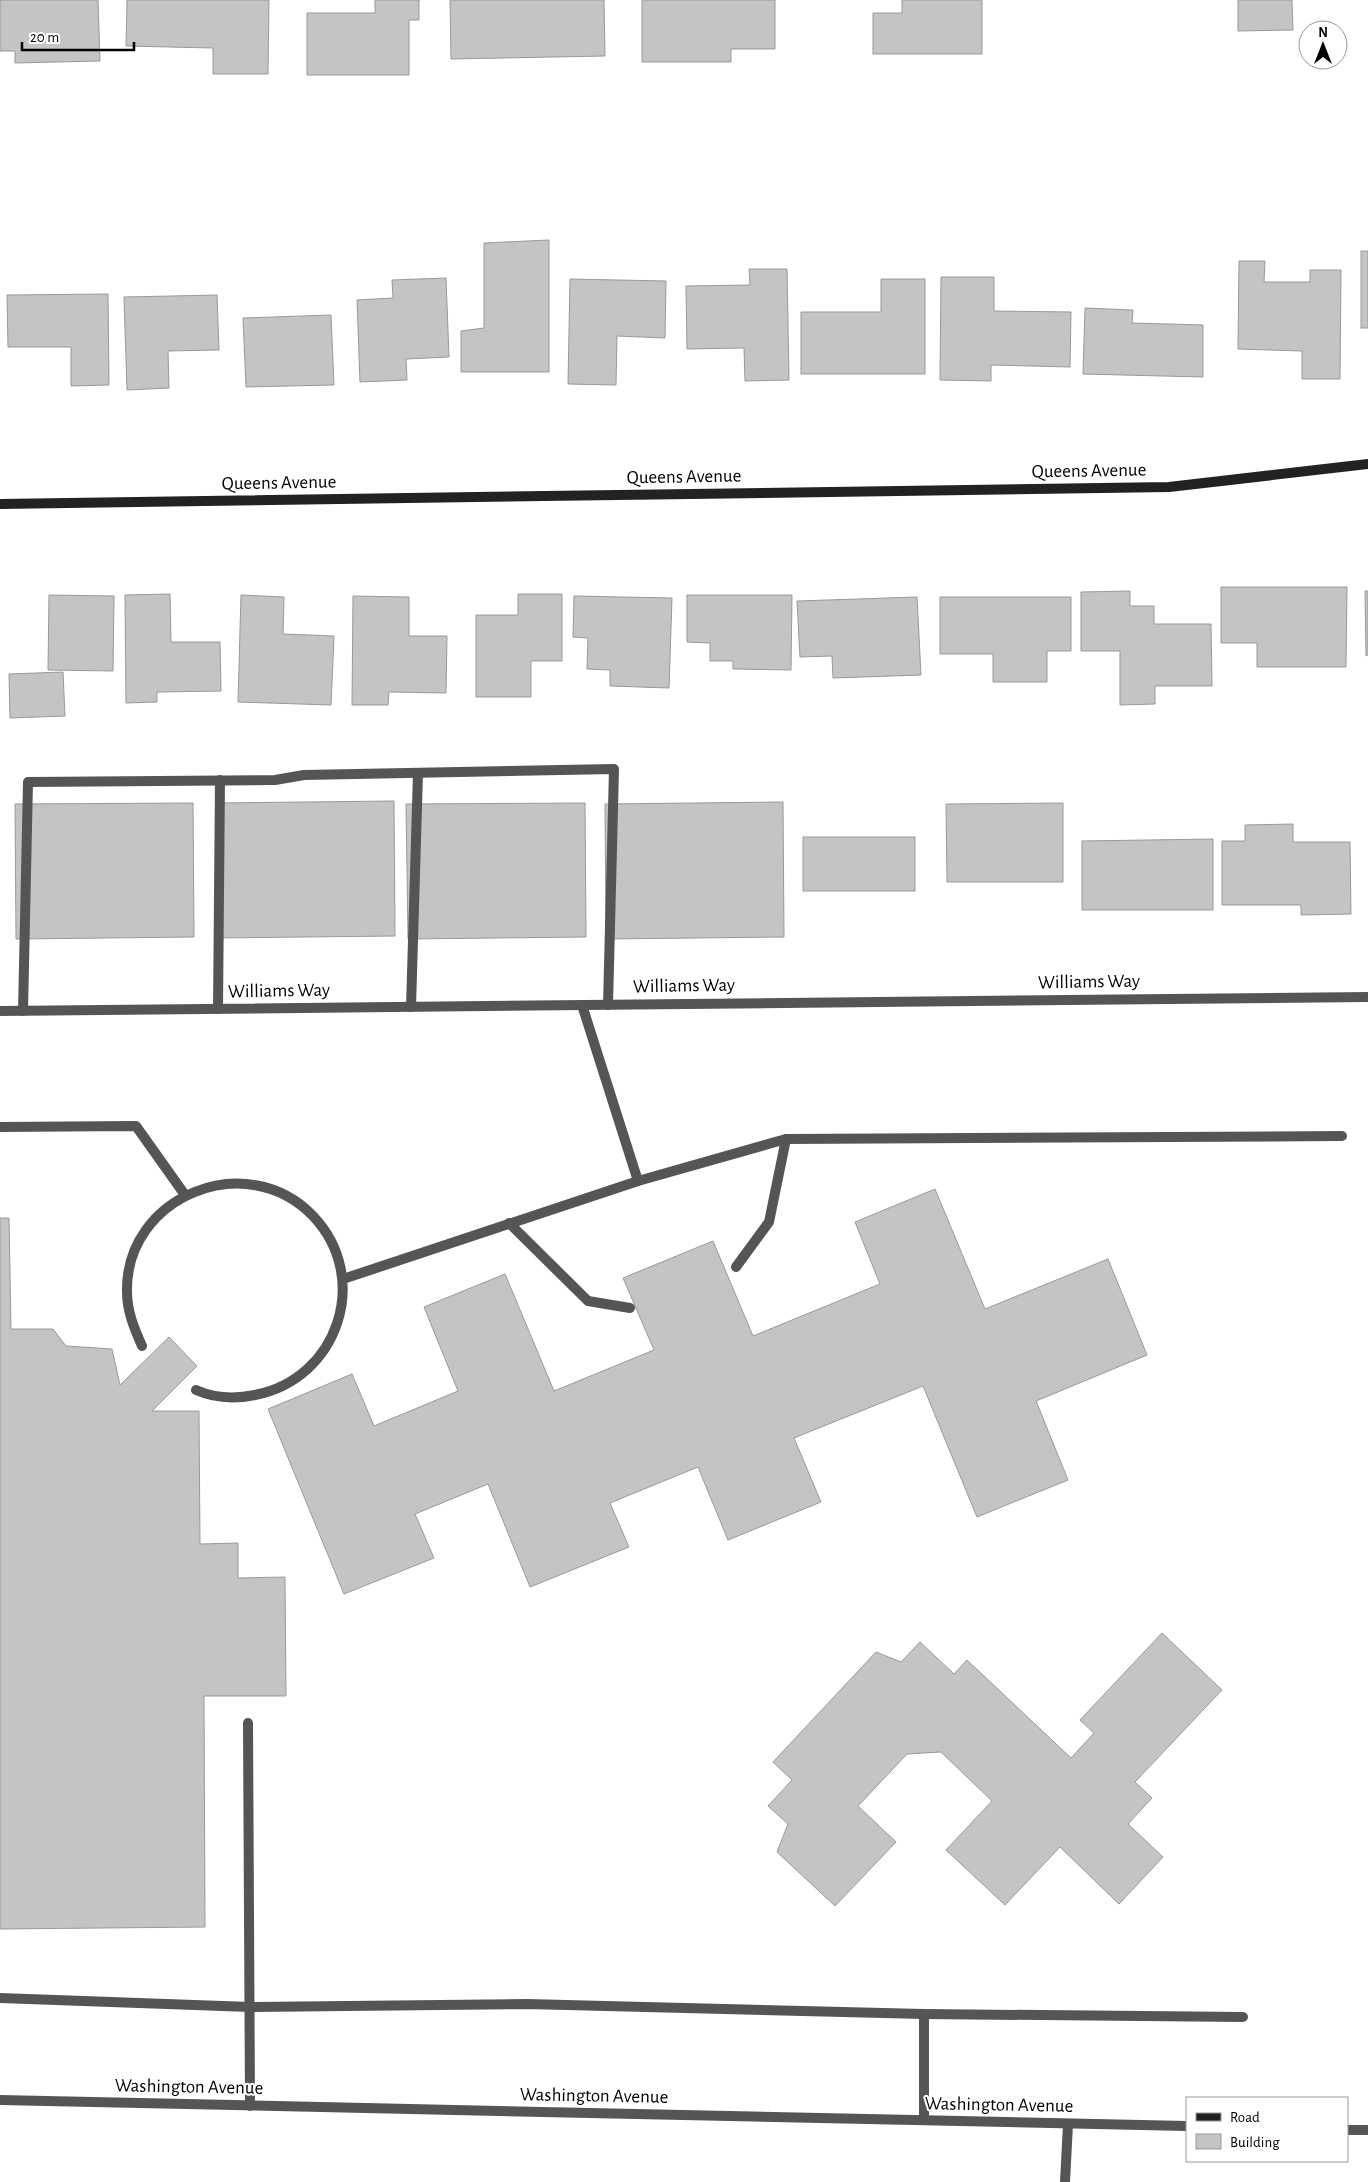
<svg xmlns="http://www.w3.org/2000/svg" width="1368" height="2182" viewBox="0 0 1368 2182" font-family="'Alegreya Sans',sans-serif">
	<rect width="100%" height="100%" fill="#fff"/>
	<!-- building -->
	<g fill="#c4c4c4" stroke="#999">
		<path d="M 0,0 L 98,0 L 100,61 L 15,63 L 15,51 L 0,51 Z"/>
		<path d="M 127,0 L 269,0 L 268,74 L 213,74 L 213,48 L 126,46 Z"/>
		<path d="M 375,0 L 419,0 L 419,20 L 409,20 L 409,75 L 307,75 L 307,13 L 375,13 Z"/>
		<path d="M 450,0 L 604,0 L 605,56 L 451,59 Z"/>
		<path d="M 642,0 L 775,0 L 775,49 L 731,49 L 731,62 L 642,62 Z"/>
		<path d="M 902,0 L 982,0 L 982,54 L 873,54 L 873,13 L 902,13 Z"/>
		<path d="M 1238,0 L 1292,0 L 1293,30 L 1238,31 Z"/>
		<path d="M 549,240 L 549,372 L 461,372 L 461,331 L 484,328 L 484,243 Z"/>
		<rect x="1361" y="251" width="7" height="77"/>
		<path d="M 1239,261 L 1265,261 L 1264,282 L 1310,282 L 1310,270 L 1341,270 L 1340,379 L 1302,379 L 1302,351 L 1238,349 Z"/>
		<path d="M 749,269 L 787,269 L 789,380 L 745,381 L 744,348 L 687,349 L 686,286 L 750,285 Z"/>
		<path d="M 941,277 L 994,277 L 994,311 L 1071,312 L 1070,367 L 991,365 L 991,381 L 940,380 Z"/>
		<path d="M 446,278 L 449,357 L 406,359 L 407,380 L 360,382 L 357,300 L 393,298 L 392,280 Z"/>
		<path d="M 570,279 L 666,281 L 665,338 L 617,336 L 616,385 L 568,384 Z"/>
		<path d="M 881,279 L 925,279 L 925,374 L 801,374 L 801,312 L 881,312 Z"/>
		<path d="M 108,294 L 109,385 L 71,386 L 71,347 L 8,347 L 7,295 Z"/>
		<path d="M 217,295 L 219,350 L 168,351 L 169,388 L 127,390 L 124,297 Z"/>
		<path d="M 1085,308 L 1133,310 L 1132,323 L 1203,325 L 1203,377 L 1083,374 Z"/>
		<path d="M 331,315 L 334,385 L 246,387 L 243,318 Z"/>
		<path d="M 1221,587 L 1347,587 L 1346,667 L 1257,667 L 1257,643 L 1221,643 Z"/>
		<path d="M 1130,591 L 1130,606 L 1154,606 L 1154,624 L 1211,624 L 1212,686 L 1155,686 L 1155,704 L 1120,705 L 1120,651 L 1081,651 L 1081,592 Z"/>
		<path d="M 1365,591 L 1368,591 L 1368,655 L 1366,656 Z"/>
		<path d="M 170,594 L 171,642 L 220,642 L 221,691 L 157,692 L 157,702 L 126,703 L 125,595 Z"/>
		<path d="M 518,594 L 562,594 L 562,661 L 531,661 L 531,697 L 476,697 L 476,615 L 518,615 Z"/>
		<path d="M 49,595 L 114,596 L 113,671 L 48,670 Z"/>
		<path d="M 241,595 L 284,597 L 283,634 L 334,636 L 331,705 L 238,702 Z"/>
		<path d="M 687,595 L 792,595 L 791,670 L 733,669 L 733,661 L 710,661 L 710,643 L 687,642 Z"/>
		<path d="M 353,596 L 409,597 L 409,636 L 447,636 L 446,693 L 389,692 L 388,705 L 352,705 Z"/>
		<path d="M 574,596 L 672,598 L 669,688 L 610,686 L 610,670 L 587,669 L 588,638 L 573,637 Z"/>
		<path d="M 917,597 L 921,675 L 833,678 L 832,656 L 800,657 L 797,601 Z"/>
		<path d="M 940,597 L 1071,597 L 1071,651 L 1047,651 L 1047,682 L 993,682 L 993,654 L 940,654 Z"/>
		<path d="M 63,672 L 65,716 L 10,718 L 9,674 Z"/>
		<path d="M 394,801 L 395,936 L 217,938 L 216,803 Z"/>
		<path d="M 783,802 L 784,937 L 606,939 L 605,804 Z"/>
		<path d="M 193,803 L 194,937 L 16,939 L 15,804 Z"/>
		<path d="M 585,803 L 586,937 L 408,939 L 406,804 Z"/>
		<path d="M 1063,803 L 1063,882 L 947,882 L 946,804 Z"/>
		<path d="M 1293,824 L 1293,842 L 1350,842 L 1351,914 L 1301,915 L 1301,905 L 1222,905 L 1222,841 L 1245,841 L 1245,825 Z"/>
		<rect x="803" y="837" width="112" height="54"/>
		<path d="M 1213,839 L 1213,910 L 1082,910 L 1082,841 Z"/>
		<path d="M 935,1189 L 985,1309 L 1108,1259 L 1147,1355 L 1036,1401 L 1068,1480 L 977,1517 L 923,1386 L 794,1438 L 821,1502 L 728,1540 L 698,1467 L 610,1503 L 629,1547 L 530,1587 L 488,1484 L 415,1514 L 434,1558 L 344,1594 L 268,1409 L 352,1374 L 374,1426 L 458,1391 L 424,1307 L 505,1274 L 554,1391 L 654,1350 L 623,1278 L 713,1241 L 753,1336 L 880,1284 L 855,1222 Z"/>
		<path d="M 0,1218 L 9,1218 L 11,1329 L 53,1329 L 66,1346 L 112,1349 L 120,1385 L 169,1337 L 197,1366 L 152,1411 L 199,1411 L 200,1544 L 238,1543 L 238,1578 L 285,1577 L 286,1696 L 204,1696 L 205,1927 L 0,1929 Z"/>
		<path d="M 1162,1633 L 1222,1690 L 1135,1782 L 1152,1798 L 1128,1824 L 1163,1857 L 1119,1904 L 1060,1847 L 1005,1905 L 946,1850 L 992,1801 L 941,1752 L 907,1754 L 858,1806 L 896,1842 L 835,1906 L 777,1852 L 788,1824 L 768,1806 L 792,1780 L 773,1762 L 876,1652 L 901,1662 L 920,1642 L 954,1674 L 967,1660 L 1071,1758 L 1094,1733 L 1080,1720 Z"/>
	</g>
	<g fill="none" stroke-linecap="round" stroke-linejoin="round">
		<!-- lane -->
		<g stroke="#555" stroke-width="10">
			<path d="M 582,1005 L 638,1181 L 786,1139 L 1342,1136"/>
			<path d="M 411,1007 L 418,773"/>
			<path d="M 218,1009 L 220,780"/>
			<path d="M 23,1011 L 28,782 L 275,780 L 304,775 L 614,769 L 608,1005"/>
			<path d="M 0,1127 L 136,1126 L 185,1195"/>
			<path d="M 509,1223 L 588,1301 L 630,1308"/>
			<path d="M 736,1267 L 769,1222 L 786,1139"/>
			<path d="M 343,1279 L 638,1181"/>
			<path d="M 142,1346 C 134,1328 127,1311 127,1292 C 125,1196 247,1147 313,1216 C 372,1278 338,1379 255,1395 C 235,1399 216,1399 196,1390"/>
			<path d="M 248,1723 L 250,2106"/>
			<path d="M 0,1998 L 250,2007 L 527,2004 L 924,2014 L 1243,2017"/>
			<path d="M 924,2014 L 924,2120"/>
		</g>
		<!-- street -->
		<g stroke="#555" stroke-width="10">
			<path d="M 0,1011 L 1368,997"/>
			<path d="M 0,2100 L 1187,2126"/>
			<path d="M 1347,2130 L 1368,2130"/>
			<path d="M 1065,2182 L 1068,2124"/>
		</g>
		<!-- secondary -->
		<path stroke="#222" stroke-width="10" d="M 0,504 L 1169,487 L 1368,464"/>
	</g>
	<g text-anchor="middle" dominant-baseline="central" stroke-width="4" stroke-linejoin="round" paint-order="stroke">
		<!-- street labels -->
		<g font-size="19" fill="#000" stroke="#fff">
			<text transform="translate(1089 471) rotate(-1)">Queens Avenue</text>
			<text transform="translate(684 477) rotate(-1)">Queens Avenue</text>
			<text transform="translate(279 483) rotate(-1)">Queens Avenue</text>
			<text transform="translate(1089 982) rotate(-1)">Williams Way</text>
			<text transform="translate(684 986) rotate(-1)">Williams Way</text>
			<text transform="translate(279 991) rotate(-1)">Williams Way</text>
			<text transform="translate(189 2087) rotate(1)">Washington Avenue</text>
			<text transform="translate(594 2096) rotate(1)">Washington Avenue</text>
			<text transform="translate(999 2105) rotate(1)">Washington Avenue</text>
		</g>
	</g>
	<!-- legend -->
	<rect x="1186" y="2097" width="162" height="65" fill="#ffffff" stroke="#999999"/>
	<rect x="1196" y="2113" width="25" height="8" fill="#222222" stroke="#999999"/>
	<text x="1230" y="2122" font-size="15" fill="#000000">Road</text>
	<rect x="1196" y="2134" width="25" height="15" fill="#c4c4c4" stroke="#999999"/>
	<text x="1230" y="2147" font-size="15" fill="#000000">Building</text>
	<!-- north arrow -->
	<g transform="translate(1323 45)"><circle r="24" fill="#ffffff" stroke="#999999"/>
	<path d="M0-4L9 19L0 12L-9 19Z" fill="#000000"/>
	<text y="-8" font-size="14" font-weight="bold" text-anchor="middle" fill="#000000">N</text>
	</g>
	<!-- scale -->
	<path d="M22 42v8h112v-8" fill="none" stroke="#000000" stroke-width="2.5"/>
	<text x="30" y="42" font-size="15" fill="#000000" stroke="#ffffff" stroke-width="4" paint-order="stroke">20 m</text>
</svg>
